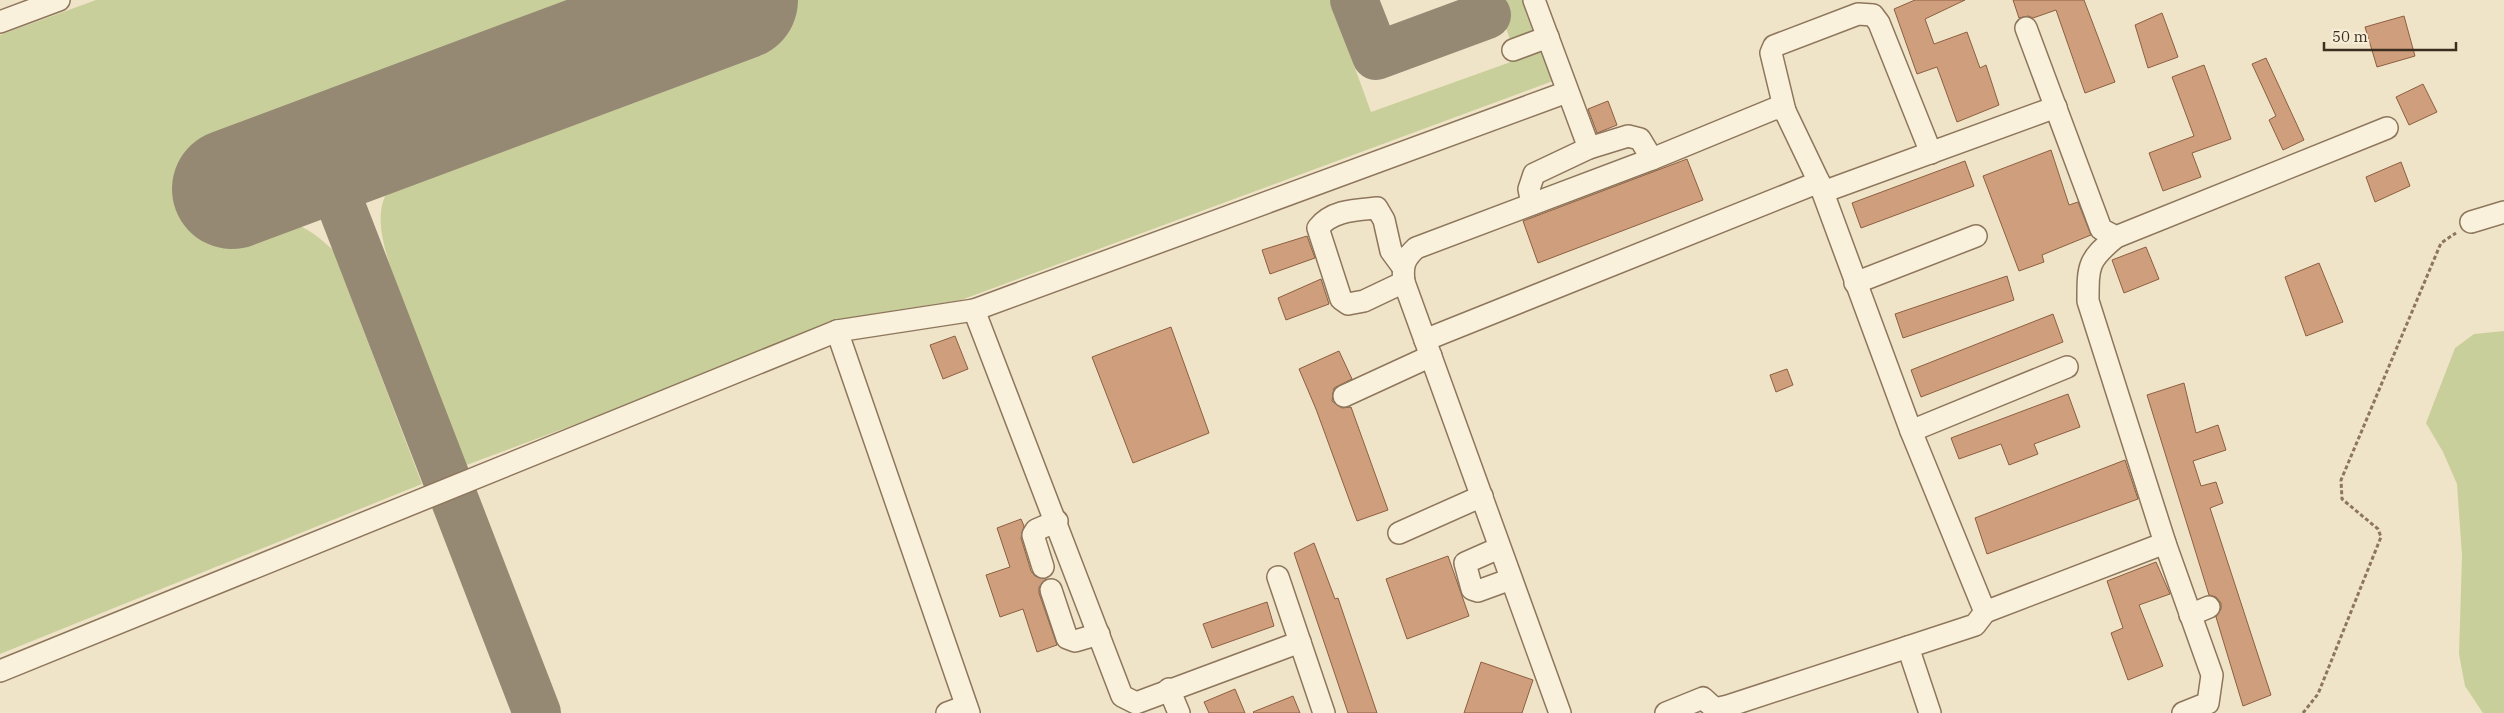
<svg xmlns="http://www.w3.org/2000/svg" width="2504" height="713" viewBox="0 0 2504 713" font-family="'IBM Plex Serif',serif">
	<rect width="100%" height="100%" fill="#f0e4c8"/>
	<!-- green -->
	<g fill="#c9cf9b">
		<path d="M 96,0 L 673,0 L 469,77 L 421,74 L 216,144 L 249,234 C 258,231 268,224 278,223 C 299,219 319,237 333,250 L 422,484 L 0,654 L 0,35 Z"/>
		<path d="M 796,0 L 1330,0 L 1371,112 L 1544,50 L 1553,81 L 961,300 L 896,310 L 841,325 L 464,466 L 390,266 C 380,233 371,200 402,174 C 415,163 435,163 449,154 C 461,146 472,128 481,116 Z"/>
		<path d="M 1496,0 L 1530,0 L 1541,30 L 1511,42 Z"/>
		<path d="M 2504,331 L 2504,713 L 2483,713 L 2465,686 L 2459,654 L 2462,556 L 2457,484 L 2443,452 L 2426,423 L 2455,348 L 2474,334 Z"/>
	</g>
	<g fill="none" stroke-linecap="round" stroke-linejoin="round">
		<!-- taxiway -->
		<g stroke="#968974" stroke-width="48">
			<path d="M 1354,0 L 1376,56 L 1487,15"/>
			<path d="M 322,156 L 537,713"/>
		</g>
		<!-- runway -->
		<path stroke="#968974" stroke-width="120" d="M 232,189 L 738,0"/>
	</g>
	<!-- building -->
	<g fill="#cf9f7d" stroke="#8d5f41">
		<path d="M 1915,0 L 1965,0 L 1925,19 L 1934,44 L 1967,32 L 1980,68 L 1986,65 L 1999,105 L 1957,122 L 1937,67 L 1917,74 L 1894,9 Z"/>
		<path d="M 2013,0 L 2084,0 L 2115,82 L 2085,93 L 2056,10 L 2033,18 L 2028,16 L 2019,18 Z"/>
		<path d="M 2162,13 L 2178,57 L 2148,68 L 2135,25 Z"/>
		<path d="M 2404,16 L 2415,56 L 2377,67 L 2365,27 Z"/>
		<path d="M 2266,58 L 2304,140 L 2283,150 L 2269,120 L 2276,116 L 2252,64 Z"/>
		<path d="M 2204,65 L 2231,139 L 2192,153 L 2201,177 L 2163,191 L 2149,153 L 2194,136 L 2172,77 Z"/>
		<path d="M 2423,84 L 2437,112 L 2409,125 L 2396,97 Z"/>
		<path d="M 1608,101 L 1617,125 L 1597,133 L 1588,109 Z"/>
		<path d="M 2051,150 L 2069,205 L 2078,202 L 2091,235 L 2042,255 L 2044,262 L 2019,271 L 1983,176 Z"/>
		<path d="M 1687,159 L 1703,200 L 1538,263 L 1523,221 Z"/>
		<path d="M 1965,161 L 1974,186 L 1861,228 L 1852,203 Z"/>
		<path d="M 2401,162 L 2410,186 L 2375,202 L 2366,177 Z"/>
		<path d="M 1307,236 L 1315,258 L 1270,274 L 1262,250 Z"/>
		<path d="M 2146,247 L 2159,279 L 2124,293 L 2112,260 Z"/>
		<path d="M 2319,263 L 2343,322 L 2306,336 L 2285,277 Z"/>
		<path d="M 2007,276 L 2014,300 L 1903,338 L 1895,314 Z"/>
		<path d="M 1321,279 L 1329,304 L 1286,320 L 1278,298 Z"/>
		<path d="M 2053,314 L 2063,342 L 1921,397 L 1911,370 Z"/>
		<path d="M 1171,327 L 1209,433 L 1133,463 L 1092,357 Z"/>
		<path d="M 955,336 L 968,369 L 943,379 L 930,345 Z"/>
		<path d="M 1339,351 L 1352,379 L 1334,388 L 1332,401 L 1342,408 L 1351,407 L 1388,510 L 1357,521 L 1316,409 L 1299,369 Z"/>
		<path d="M 1787,369 L 1793,385 L 1776,392 L 1770,375 Z"/>
		<path d="M 2184,383 L 2196,433 L 2218,425 L 2226,450 L 2193,461 L 2201,486 L 2216,482 L 2223,503 L 2210,508 L 2271,695 L 2243,706 L 2216,617 L 2221,609 L 2221,603 L 2216,597 L 2209,595 L 2147,395 Z"/>
		<path d="M 2068,394 L 2080,427 L 2034,444 L 2038,454 L 2009,465 L 2001,444 L 1959,459 L 1951,438 Z"/>
		<path d="M 2125,460 L 2138,499 L 1987,554 L 1975,518 Z"/>
		<path d="M 1021,519 L 1024,526 L 1021,538 L 1031,571 L 1035,576 L 1046,579 L 1039,587 L 1039,593 L 1057,645 L 1037,652 L 1023,609 L 1000,617 L 986,575 L 1010,567 L 997,528 Z"/>
		<path d="M 1314,543 L 1335,599 L 1338,598 L 1377,713 L 1348,713 L 1294,553 Z"/>
		<path d="M 1448,556 L 1469,616 L 1407,639 L 1386,579 Z"/>
		<path d="M 2156,562 L 2170,594 L 2139,605 L 2163,666 L 2128,680 L 2111,633 L 2123,628 L 2107,581 Z"/>
		<path d="M 1267,602 L 1274,626 L 1212,648 L 1203,624 Z"/>
		<path d="M 1481,662 L 1533,680 L 1522,713 L 1464,713 Z"/>
		<path d="M 1235,689 L 1245,713 L 1209,713 L 1204,702 Z"/>
		<path d="M 1293,696 L 1300,713 L 1254,713 L 1253,712 Z"/>
	</g>
	<g fill="none" stroke-linecap="round" stroke-linejoin="round">
		<!-- minor casing -->
		<g stroke="#8d765c" stroke-width="24">
			<g id="minor">
				<path d="M 1534,0 L 1589,148"/>
				<path d="M 0,22 L 59,0"/>
				<path d="M 2026,28 L 2101,229 L 2116,237 L 2387,128"/>
				<path d="M 1513,50 L 1548,37"/>
				<path d="M 1785,111 L 1771,53 L 1774,46 L 1858,14 L 1873,15 L 1879,23 L 1931,153"/>
				<path d="M 1823,192 L 2056,107"/>
				<path d="M 1532,204 L 1529,189 L 1534,174 L 1589,148 L 1628,136 L 1640,139 L 1652,159"/>
				<path d="M 2471,222 L 2504,212"/>
				<path d="M 2116,237 C 2088,260 2088,265 2088,301 L 2165,543 L 2212,675 L 2208,703 L 2183,713"/>
				<path d="M 1402,266 L 1391,251 L 1384,220 L 1377,208 C 1356,210 1332,210 1318,228 L 1341,299 L 1348,304 L 1364,301 L 1404,282"/>
				<path d="M 1855,283 L 1976,236"/>
				<path d="M 974,310 L 1122,696 L 1136,703 L 1300,642"/>
				<path d="M 837,331 L 969,713"/>
				<path d="M 1425,340 L 1819,182"/>
				<path d="M 1344,396 L 1431,356"/>
				<path d="M 1911,431 L 2067,367"/>
				<path d="M 1399,533 L 1482,496"/>
				<path d="M 1499,548 L 1465,563 L 1472,589 L 1478,591 L 1511,579"/>
				<path d="M 1043,567 L 1033,535 L 1036,530 L 1057,521"/>
				<path d="M 1278,577 L 1324,713"/>
				<path d="M 1051,590 L 1067,638 L 1075,641 L 1099,634"/>
				<path d="M 1985,612 L 2165,543"/>
				<path d="M 2190,615 L 2209,607"/>
				<path d="M 1908,647 L 1930,713"/>
				<path d="M 0,671 L 837,331 L 974,310 L 1567,92"/>
				<path d="M 1169,689 L 1179,713"/>
				<path d="M 947,713 L 966,706"/>
				<path d="M 1560,713 L 1404,282 C 1402,266 1404,259 1416,248 L 1652,159 L 1776,108 L 1785,111 L 1819,182 L 1911,431 L 1985,612 L 1975,625 L 1728,706 L 1715,709 L 1703,698 L 1666,713"/>
			</g>
		</g>
		<!-- path -->
		<path stroke="#8d765c" stroke-width="3" stroke-dasharray="4 2.5" stroke-linecap="butt" d="M 2303,713 L 2318,694 L 2381,537 L 2378,529 L 2342,499 L 2341,480 L 2441,243 L 2456,233"/>
		<!-- minor -->
		<use href="#minor" stroke="#faf1dc" stroke-width="21"/>
	</g>
	<!-- scale -->
	<path d="M2324 42v8h132v-8" fill="none" stroke="#3d2e20" stroke-width="2.5"/>
	<text x="2332" y="42" font-size="15" fill="#3d2e20" stroke="#f7eed8" stroke-width="4" paint-order="stroke">50 m</text>
</svg>
